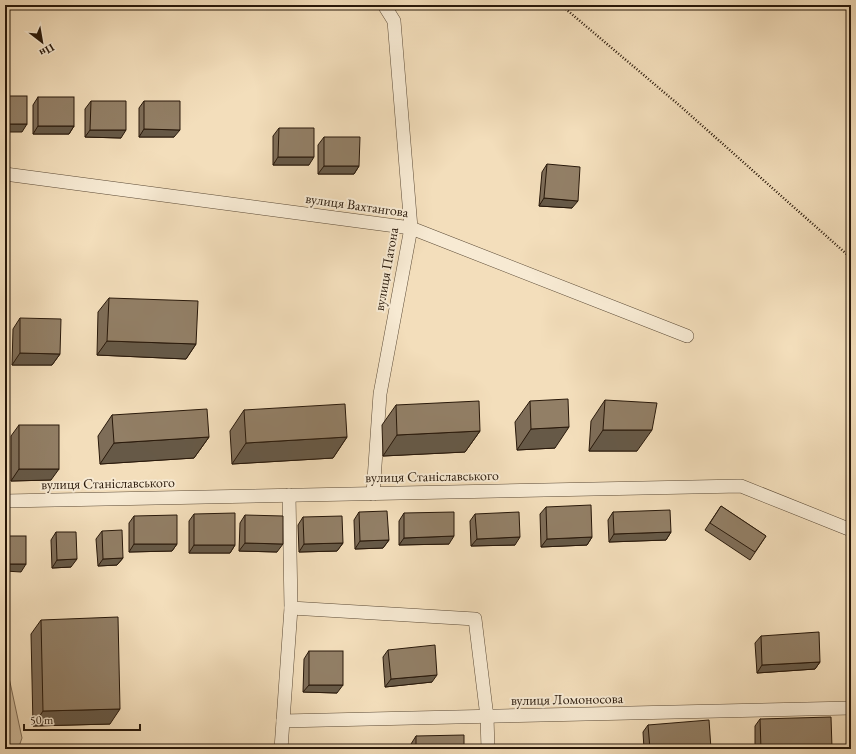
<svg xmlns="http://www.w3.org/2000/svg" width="856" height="754" viewBox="0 0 856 754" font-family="'EB Garamond',serif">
	<rect width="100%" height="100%" fill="#f3debb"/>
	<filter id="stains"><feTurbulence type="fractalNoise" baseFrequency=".005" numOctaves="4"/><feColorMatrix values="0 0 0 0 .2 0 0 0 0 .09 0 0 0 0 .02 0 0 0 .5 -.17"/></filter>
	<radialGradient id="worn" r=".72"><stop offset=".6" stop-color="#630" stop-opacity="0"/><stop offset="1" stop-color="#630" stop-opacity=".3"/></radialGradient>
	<!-- green -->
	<path fill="#d0bc9d" stroke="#7c6a54" d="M 5,659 L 22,738 L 18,749 L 5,749 Z"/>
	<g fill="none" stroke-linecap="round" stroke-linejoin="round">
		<!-- street casing -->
		<g stroke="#5b4a36" stroke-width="14">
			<g id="street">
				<path d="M 5,174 L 411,228 L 687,336"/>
				<path d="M 373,494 L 380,394 L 411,228 L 394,21 L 384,5"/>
				<path d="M 289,495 L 291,608 L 475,619 L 487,717 L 488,749"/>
				<path d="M 5,501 L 741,486 L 851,530"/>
				<path d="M 283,721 L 851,708"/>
				<path d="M 281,749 L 291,608"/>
			</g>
		</g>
		<!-- path -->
		<path stroke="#28180a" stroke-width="2.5" stroke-dasharray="1 2" stroke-linecap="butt" d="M 561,5 L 679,105 L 851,258"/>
		<!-- street -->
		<use href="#street" stroke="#f7ead3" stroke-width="13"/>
	</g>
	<!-- wall -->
	<g fill="#7e6d58" stroke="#28180a">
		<path d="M 38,97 L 74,126 L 69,134 L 33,134 L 33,105 Z"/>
		<path d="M 91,101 L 121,138 L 85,137 L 85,109 Z"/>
		<path d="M 144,101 L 174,137 L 139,137 L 139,108 Z"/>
		<path d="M 279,128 L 309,165 L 273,165 L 273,136 Z"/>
		<path d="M 324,137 L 359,166 L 354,174 L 318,174 L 318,145 Z"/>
		<path d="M 547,164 L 572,208 L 539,206 L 542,172 Z"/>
		<path d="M 109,298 L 196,344 L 186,359 L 97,355 L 98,312 Z"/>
		<path d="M 20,318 L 60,354 L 52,365 L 12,365 L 13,329 Z"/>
		<path d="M 605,400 L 637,451 L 589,451 L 591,421 Z"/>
		<path d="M 530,401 L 555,448 L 517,450 L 515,422 Z"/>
		<path d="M 396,405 L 480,431 L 465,452 L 383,456 L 382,425 Z"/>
		<path d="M 244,410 L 347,437 L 333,458 L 232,464 L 230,431 Z"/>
		<path d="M 112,415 L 209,437 L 194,458 L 100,464 L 98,436 Z"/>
		<path d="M 19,425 L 51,480 L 11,481 L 11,436 Z"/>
		<path d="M 721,506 L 766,536 L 750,560 L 705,530 Z"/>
		<path d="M 546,507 L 592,537 L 587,545 L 541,547 L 540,514 Z"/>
		<path d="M 359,512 L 389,540 L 383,548 L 355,549 L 354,520 Z"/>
		<path d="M 613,512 L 671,532 L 666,540 L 609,542 L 608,520 Z"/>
		<path d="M 404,513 L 449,544 L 399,545 L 399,521 Z"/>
		<path d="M 194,514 L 235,545 L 230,553 L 189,553 L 189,521 Z"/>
		<path d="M 475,514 L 515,545 L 471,546 L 470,521 Z"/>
		<path d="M 245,515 L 277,552 L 239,551 L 240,523 Z"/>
		<path d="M 134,516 L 177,544 L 172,551 L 129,552 L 129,523 Z"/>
		<path d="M 303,517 L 343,543 L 337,551 L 299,552 L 298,525 Z"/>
		<path d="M 102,531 L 123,558 L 117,565 L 98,566 L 96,539 Z"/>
		<path d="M 56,532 L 71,567 L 52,568 L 51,540 Z"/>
		<path d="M 41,620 L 110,724 L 33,726 L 31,634 Z"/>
		<path d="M 761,636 L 820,662 L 815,669 L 757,673 L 755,643 Z"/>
		<path d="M 388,650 L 432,682 L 385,687 L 383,657 Z"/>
		<path d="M 309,651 L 337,693 L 303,692 L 304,659 Z"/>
		<path d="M 760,719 L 832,748 L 831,749 L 755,749 L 755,726 Z"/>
		<path d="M 648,725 L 711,749 L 644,749 L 643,732 Z"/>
		<path d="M 416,736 L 464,749 L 411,749 L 411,744 Z"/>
	</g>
	<!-- shaded-wall -->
	<g fill="#665947" stroke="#28180a">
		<path d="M 5,124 L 27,124 L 22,132 L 5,132 Z"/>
		<path d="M 38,126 L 74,126 L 69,134 L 33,134 Z"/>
		<path d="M 144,129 L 180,130 L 174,137 L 139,137 Z"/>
		<path d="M 90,130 L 126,130 L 121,138 L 85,137 Z"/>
		<path d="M 278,157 L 314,157 L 309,165 L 273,165 Z"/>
		<path d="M 324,166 L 359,166 L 354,174 L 318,174 Z"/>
		<path d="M 544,198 L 578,201 L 572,208 L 539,206 Z"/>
		<path d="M 107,341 L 196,344 L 186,359 L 97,355 Z"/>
		<path d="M 20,353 L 60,354 L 52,365 L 12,365 Z"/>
		<path d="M 569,427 L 555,448 L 517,450 L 531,429 Z"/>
		<path d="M 603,430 L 652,430 L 637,451 L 589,451 Z"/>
		<path d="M 480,431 L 465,452 L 383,456 L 397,435 Z"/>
		<path d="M 209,437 L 194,458 L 100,464 L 114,443 Z"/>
		<path d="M 347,437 L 333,458 L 232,464 L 246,443 Z"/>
		<path d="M 19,469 L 59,469 L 51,480 L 11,481 Z"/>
		<path d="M 671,532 L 666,540 L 609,542 L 614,534 Z"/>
		<path d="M 454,536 L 449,544 L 399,545 L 404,538 Z"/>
		<path d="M 520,537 L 515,545 L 471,546 L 477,539 Z"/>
		<path d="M 592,537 L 587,545 L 541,547 L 547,539 Z"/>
		<path d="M 389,540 L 383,548 L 355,549 L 360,541 Z"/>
		<path d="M 245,543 L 283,544 L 277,552 L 239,551 Z"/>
		<path d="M 343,543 L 337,551 L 299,552 L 304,544 Z"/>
		<path d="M 134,544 L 177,544 L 172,551 L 129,552 Z"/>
		<path d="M 194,545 L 235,545 L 230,553 L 189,553 Z"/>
		<path d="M 123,558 L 117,565 L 98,566 L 103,559 Z"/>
		<path d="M 77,559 L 71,567 L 52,568 L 57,560 Z"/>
		<path d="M 5,564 L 26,564 L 21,572 L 5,571 Z"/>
		<path d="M 820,662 L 815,669 L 757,673 L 762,665 Z"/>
		<path d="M 437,675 L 432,682 L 385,687 L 391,679 Z"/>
		<path d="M 309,685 L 343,685 L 337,693 L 303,692 Z"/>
		<path d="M 120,709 L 110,724 L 33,726 L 43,711 Z"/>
		<path d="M 832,748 L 831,749 L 782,749 Z"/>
	</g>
	<!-- building -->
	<g fill="#927f66" stroke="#28180a">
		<rect x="5" y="96" width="22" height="28"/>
		<rect x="38" y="97" width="36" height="29"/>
		<path d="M 91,101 L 126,101 L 126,130 L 90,130 Z"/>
		<path d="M 144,101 L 180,101 L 180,130 L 144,129 Z"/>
		<path d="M 279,128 L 314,128 L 314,157 L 278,157 Z"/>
		<path d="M 324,137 L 360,137 L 359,166 L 324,166 Z"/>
		<path d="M 547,164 L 580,167 L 578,201 L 544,198 Z"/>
		<path d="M 109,298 L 198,301 L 196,344 L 107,341 Z"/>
		<path d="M 20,318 L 61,319 L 60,354 L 20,353 Z"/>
		<path d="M 568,399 L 569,427 L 531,429 L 530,401 Z"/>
		<path d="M 605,400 L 657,403 L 652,430 L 603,430 Z"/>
		<path d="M 479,401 L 480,431 L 397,435 L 396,405 Z"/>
		<path d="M 345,404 L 347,437 L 246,443 L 244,410 Z"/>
		<path d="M 207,409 L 209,437 L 114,443 L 112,415 Z"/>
		<rect x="19" y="425" width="40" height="44"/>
		<path d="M 591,505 L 592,537 L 547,539 L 546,507 Z"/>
		<path d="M 721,506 L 766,536 L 755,552 L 710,523 Z"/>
		<path d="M 670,510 L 671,532 L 614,534 L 613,512 Z"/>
		<path d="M 387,511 L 389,540 L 360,541 L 359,512 Z"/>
		<path d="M 454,512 L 454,536 L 404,538 L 404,513 Z"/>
		<path d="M 519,512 L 520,537 L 477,539 L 475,514 Z"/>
		<path d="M 235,513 L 235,545 L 194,545 L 194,514 Z"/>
		<path d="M 177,515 L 177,544 L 134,544 L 134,516 Z"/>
		<path d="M 245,515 L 283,516 L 283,544 L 245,543 Z"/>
		<path d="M 342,516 L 343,543 L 304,544 L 303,517 Z"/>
		<path d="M 122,530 L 123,558 L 103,559 L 102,531 Z"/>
		<path d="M 56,532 L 76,532 L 77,559 L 57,560 Z"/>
		<rect x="5" y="536" width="21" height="28"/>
		<path d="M 118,617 L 120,709 L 43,711 L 41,620 Z"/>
		<path d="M 819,632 L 820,662 L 762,665 L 761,636 Z"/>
		<path d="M 435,645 L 437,675 L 391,679 L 388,650 Z"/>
		<rect x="309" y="651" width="34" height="34"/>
		<path d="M 831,717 L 832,748 L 761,749 L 760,719 Z"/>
		<path d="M 709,720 L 711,749 L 650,749 L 648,725 Z"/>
		<path d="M 464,735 L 464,749 L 416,749 L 416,736 Z"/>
	</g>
	<g text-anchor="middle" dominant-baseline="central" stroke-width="4" stroke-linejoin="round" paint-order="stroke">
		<!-- street labels -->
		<g font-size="14" fill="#28180a" stroke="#f7ead3">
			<text transform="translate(357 205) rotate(8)">вулиця Вахтангова</text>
			<text transform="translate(386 269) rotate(-80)">вулиця Патона</text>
			<text transform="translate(432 476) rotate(-1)">вулиця Станіславського</text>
			<text transform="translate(108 483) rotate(-1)">вулиця Станіславського</text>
			<text transform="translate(567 699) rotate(-1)">вулиця Ломоносова</text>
		</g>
	</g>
	<!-- margin -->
	<rect width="856" height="754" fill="none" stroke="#f3debb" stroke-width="20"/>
	<rect x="6" y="6" width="844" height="742" fill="none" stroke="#28180a" stroke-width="2"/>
	<rect x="10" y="10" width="836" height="734" fill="none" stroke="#28180a"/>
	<!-- north arrow -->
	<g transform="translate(42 42) rotate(149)" stroke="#f7ead3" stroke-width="3" paint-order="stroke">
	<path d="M0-3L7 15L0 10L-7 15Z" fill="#28180a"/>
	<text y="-6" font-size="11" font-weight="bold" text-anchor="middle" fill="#28180a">Пн</text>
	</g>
	<!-- scale -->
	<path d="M24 724v6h116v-6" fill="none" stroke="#28180a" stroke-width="2"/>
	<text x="30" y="724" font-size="12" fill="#28180a" stroke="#f7ead3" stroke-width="3" paint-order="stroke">50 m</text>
	<rect width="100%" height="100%" filter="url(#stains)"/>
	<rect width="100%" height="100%" fill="url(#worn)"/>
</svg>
